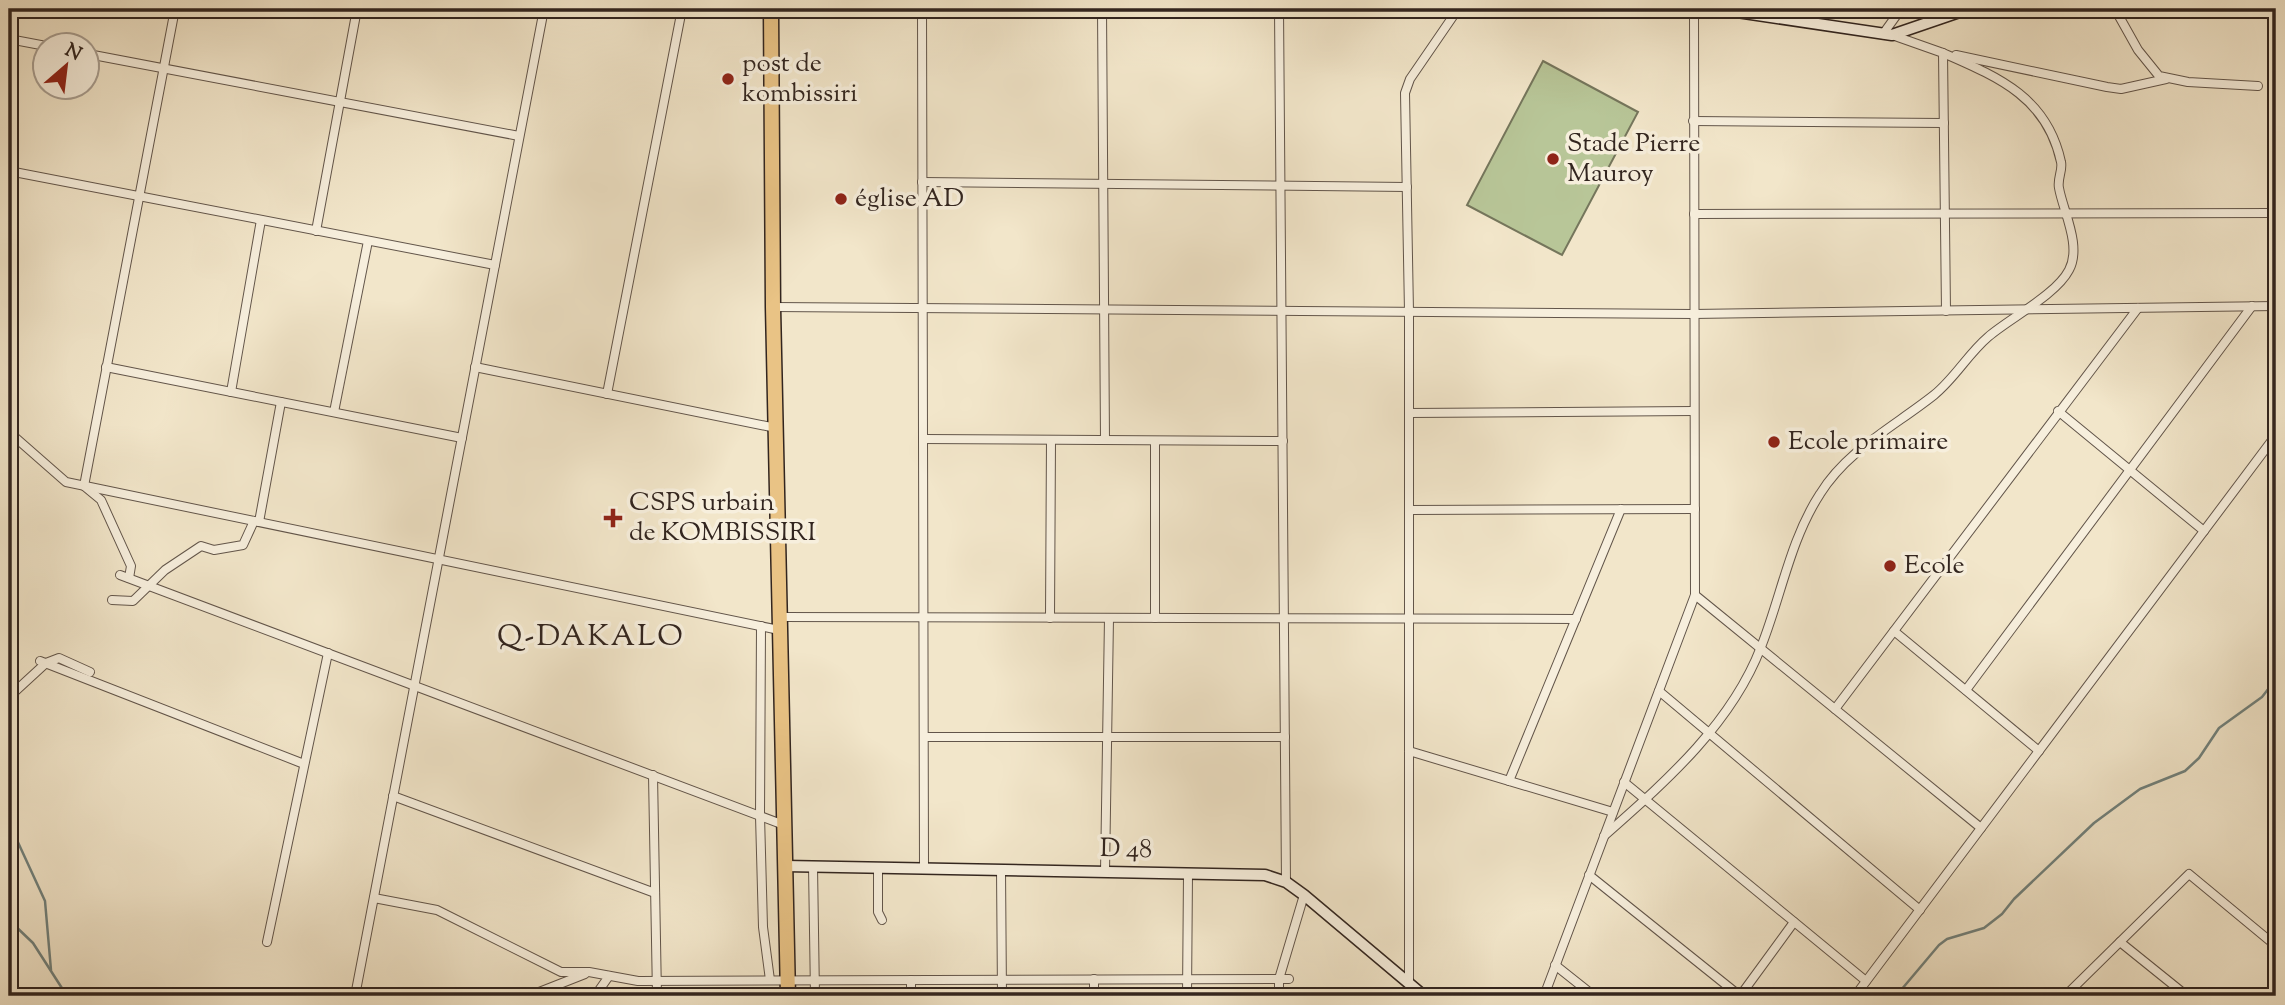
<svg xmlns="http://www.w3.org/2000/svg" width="2285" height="1005" viewBox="0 0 2285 1005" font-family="'Sorts Mill Goudy',serif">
	<rect width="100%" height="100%" fill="#f2e6ca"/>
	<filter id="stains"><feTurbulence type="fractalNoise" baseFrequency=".00286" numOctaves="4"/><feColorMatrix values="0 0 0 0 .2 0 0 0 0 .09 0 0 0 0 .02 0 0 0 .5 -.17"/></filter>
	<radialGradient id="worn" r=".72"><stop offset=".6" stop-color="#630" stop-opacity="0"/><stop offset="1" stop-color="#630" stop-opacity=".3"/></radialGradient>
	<!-- green -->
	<path fill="#b8c698" stroke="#75765c" stroke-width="2" d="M 1543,61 L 1638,112 L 1562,255 L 1467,205 Z"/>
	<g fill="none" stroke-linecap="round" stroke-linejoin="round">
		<!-- stream -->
		<g stroke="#71817c" stroke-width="2.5">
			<path d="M 9,832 L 16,838 L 45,901 L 51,970"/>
			<path d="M 9,920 L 33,943 L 67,996"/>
			<path d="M 1896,996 L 1939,945 L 1947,939 L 1984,928 L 2002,914 L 2014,899 L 2094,823 L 2140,789 L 2185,771 L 2199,758 L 2219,728 L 2262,697 L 2276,679"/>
		</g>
		<!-- street casing -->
		<g stroke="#62554a" stroke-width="10">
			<g id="street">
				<path d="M 518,9 L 543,14"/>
				<path d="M 922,9 L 924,868"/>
				<path d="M 1102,9 L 1105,440"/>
				<path d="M 1279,9 L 1286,882"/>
				<path d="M 2115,9 L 2138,50 L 2159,76 L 2188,82 L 2258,86"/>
				<path d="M 1883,34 L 1901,9"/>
				<path d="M 1892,35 L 1943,53 L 1946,311"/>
				<path d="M 9,39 L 46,46"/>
				<path d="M 88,54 L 519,136"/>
				<path d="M 1956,55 L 2107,87 L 2121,89 L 2166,79"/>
				<path d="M 1693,121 L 1944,123"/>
				<path d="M 9,171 L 495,265"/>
				<path d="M 922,182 L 1407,187"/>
				<path d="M 9,194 L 13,172"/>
				<path d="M 1694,214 L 2276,213"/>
				<path d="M 316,231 L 357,9"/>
				<path d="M 773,307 L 1693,314 L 2276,306"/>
				<path d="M 106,367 L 462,438"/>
				<path d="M 475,367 L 776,428"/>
				<path d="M 231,392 L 261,220"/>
				<path d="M 607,394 L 682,9"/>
				<path d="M 2058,411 L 2204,531"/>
				<path d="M 334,412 L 368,241"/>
				<path d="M 1409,413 L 1694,411"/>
				<path d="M 9,432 L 66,482 L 779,630"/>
				<path d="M 923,439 L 1283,441"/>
				<path d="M 1409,510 L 1695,509"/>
				<path d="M 259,522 L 281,402"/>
				<path d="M 120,575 L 784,825"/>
				<path d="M 129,578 L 131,566 L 101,500 L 84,486 L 175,9"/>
				<path d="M 1695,595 L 1981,828"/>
				<path d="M 112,600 L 133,601 L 165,570 L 201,546 L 214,550 L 243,545 L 254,521"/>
				<path d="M 779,617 L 1576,619"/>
				<path d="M 1050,618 L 1051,440"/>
				<path d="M 1155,618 L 1155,441"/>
				<path d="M 761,626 L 760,816 L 763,927 L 770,980"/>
				<path d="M 1894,631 L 2039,751"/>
				<path d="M 40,661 L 304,764"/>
				<path d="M 1966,690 L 2252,306"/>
				<path d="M 1659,691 L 1920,910"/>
				<path d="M 9,697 L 46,663 L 59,658 L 90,672"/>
				<path d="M 1835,709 L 2138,308"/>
				<path d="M 924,737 L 1285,737"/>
				<path d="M 1409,751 L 1613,812"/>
				<path d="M 653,775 L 657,996"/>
				<path d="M 1509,781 L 1621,509"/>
				<path d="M 1624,782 L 1866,981"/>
				<path d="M 393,796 L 655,893"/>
				<path d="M 1604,836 C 1665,782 1731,725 1761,647 C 1781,597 1790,540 1820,494 C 1847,450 1895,426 1934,395 C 1955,378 1968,354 1988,337 C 2010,318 2056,295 2069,270 C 2082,246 2063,211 2059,188 C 2057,179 2063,170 2061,162 C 2047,97 1998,77 1943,53"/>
				<path d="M 813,866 L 815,996"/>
				<path d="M 878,867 L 878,912 L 882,920"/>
				<path d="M 1001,870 L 1002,996"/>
				<path d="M 1105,872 L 1109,618"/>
				<path d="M 1589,875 L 1740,996"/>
				<path d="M 374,898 L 437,910 L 561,972 L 589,972 L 638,981 L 1289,979"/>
				<path d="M 267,942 L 328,653"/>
				<path d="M 2120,942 L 2187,996"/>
				<path d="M 1555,965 L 1594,996"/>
				<path d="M 1094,979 L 1094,996"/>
				<path d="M 911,980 L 911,996"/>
				<path d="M 1409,983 L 1409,312 L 1405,93 L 1410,79 L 1458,9"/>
				<path d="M 355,996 L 544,9"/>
				<path d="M 529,996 L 585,974"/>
				<path d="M 595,996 L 609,976"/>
				<path d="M 1187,996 L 1188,874"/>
				<path d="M 1279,996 L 1279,979 L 1304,895"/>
				<path d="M 1544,996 L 1695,595 L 1694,9"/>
				<path d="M 1740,996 L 1794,922"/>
				<path d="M 1855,996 L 2276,435"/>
				<path d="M 2065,996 L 2189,874 L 2276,946"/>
			</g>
		</g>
		<!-- secondary casing -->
		<g stroke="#32251f" stroke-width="13">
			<g id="secondary">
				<path d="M 1717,9 L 1892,35 L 1968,9"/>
				<path d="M 785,866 L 1265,875 L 1286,882 L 1304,895 L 1424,996"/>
			</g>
		</g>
		<!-- highway casing -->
		<g stroke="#32251f" stroke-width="17">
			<path id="highway" d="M 771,9 L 773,307 L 788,996"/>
		</g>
		<!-- street -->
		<use href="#street" stroke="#f7efdd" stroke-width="8"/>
		<!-- secondary -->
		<use href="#secondary" stroke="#f7efdd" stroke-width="10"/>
		<!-- highway -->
		<use href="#highway" stroke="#e9c385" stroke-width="14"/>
	</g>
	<!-- markers -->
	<g fill="#8f2418" stroke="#f7efdd" stroke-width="2.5">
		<circle cx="728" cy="79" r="7"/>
		<circle cx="1553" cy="159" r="7"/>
		<circle cx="841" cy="199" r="7"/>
		<circle cx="1774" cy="442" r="7"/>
		<path d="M609.5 507.5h7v7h7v7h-7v7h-7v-7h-7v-7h7z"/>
		<circle cx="1890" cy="566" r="7"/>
	</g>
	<g text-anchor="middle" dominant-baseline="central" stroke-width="7" stroke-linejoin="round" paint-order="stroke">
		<!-- poi labels -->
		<g font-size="26" fill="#32251f" stroke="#f7efdd" text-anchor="start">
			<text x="742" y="64">post de<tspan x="742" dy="30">kombissiri</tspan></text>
			<text x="1567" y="144">Stade Pierre<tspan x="1567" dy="30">Mauroy</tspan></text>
			<text x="855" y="199">église AD</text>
			<text x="1788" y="442">Ecole primaire</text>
			<text x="629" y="503">CSPS urbain<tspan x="629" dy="30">de KOMBISSIRI</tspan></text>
			<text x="1904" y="566">Ecole</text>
		</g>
		<!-- street labels -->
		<g font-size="26" fill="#32251f" stroke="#f7efdd">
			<text transform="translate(1126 850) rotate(1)">D 48</text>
		</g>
		<!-- quarter labels -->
		<g font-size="30" letter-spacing="2" fill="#32251f" stroke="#f7efdd">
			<text x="591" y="637">Q-DAKALO</text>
		</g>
	</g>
	<!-- margin -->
	<rect width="2285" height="1005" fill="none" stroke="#f2e6ca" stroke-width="35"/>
	<rect x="10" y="10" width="2264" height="984" fill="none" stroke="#32251f" stroke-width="3.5"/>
	<rect x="18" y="18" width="2250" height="970" fill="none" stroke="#32251f" stroke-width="2"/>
	<!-- north arrow -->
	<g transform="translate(66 66) rotate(28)"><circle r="33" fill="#f7efdd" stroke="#a89e91" stroke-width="2"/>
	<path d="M0-5L12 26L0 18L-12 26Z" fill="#8f2418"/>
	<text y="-10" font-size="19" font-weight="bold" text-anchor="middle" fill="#32251f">N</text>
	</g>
	<rect width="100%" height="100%" filter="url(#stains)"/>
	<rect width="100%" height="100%" fill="url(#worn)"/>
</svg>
